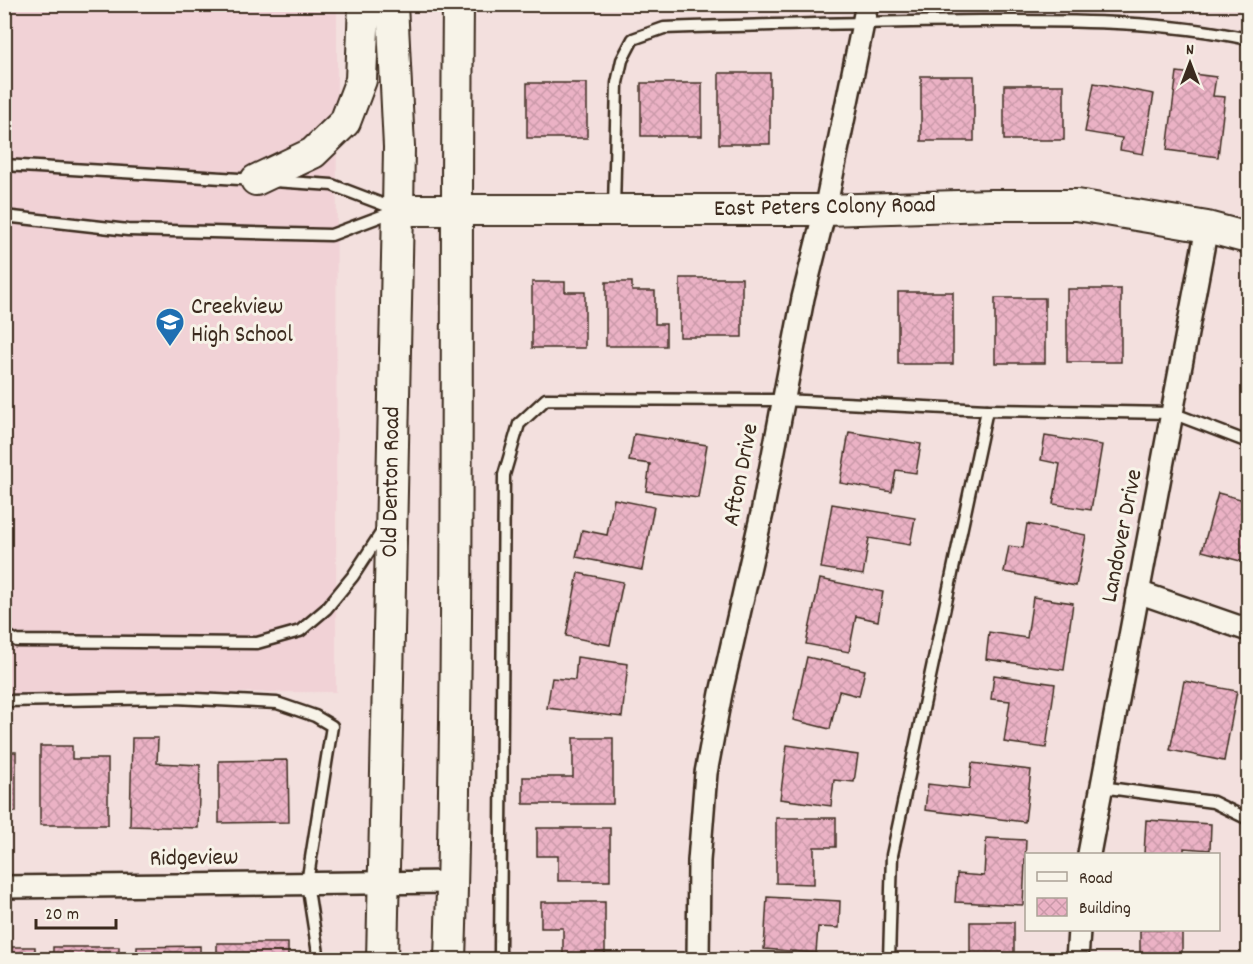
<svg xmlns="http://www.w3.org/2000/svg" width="1253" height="964" viewBox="0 0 1253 964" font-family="Dekko,sans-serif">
	<defs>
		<pattern id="building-cross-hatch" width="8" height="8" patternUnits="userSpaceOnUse" patternTransform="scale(1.5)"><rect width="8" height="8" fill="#ebb2c5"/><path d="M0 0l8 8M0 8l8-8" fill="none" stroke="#ca99a9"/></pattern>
	</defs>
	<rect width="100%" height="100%" fill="#f3e0de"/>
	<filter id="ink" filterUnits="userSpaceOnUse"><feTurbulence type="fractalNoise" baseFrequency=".0167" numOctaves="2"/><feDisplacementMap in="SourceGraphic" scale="12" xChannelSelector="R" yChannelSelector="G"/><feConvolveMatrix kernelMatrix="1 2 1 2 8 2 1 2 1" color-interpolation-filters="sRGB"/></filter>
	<g filter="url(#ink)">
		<!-- built -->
		<path fill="#f1d2d6" d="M 4,5 L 337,5 L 336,692 L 5,694 Z"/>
		<!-- building -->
		<g fill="url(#building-cross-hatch)" stroke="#3b2a1e" stroke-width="1.5">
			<path d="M 1177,72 L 1216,77 L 1213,96 L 1225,97 L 1218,157 L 1167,150 Z"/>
			<rect x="719" y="73" width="51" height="71"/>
			<rect x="921" y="76" width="53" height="65"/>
			<rect x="527" y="83" width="60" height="55"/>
			<rect x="641" y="83" width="61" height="53"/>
			<path d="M 1094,83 L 1154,94 L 1143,154 L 1120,150 L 1122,138 L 1085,132 Z"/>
			<rect x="1004" y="85" width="60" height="55"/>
			<rect x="680" y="278" width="62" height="59"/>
			<path d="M 532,282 L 565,282 L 565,292 L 585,292 L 585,348 L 532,348 Z"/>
			<path d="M 606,282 L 632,282 L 632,291 L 655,291 L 655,324 L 666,324 L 666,346 L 606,346 Z"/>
			<rect x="1067" y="289" width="54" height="73"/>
			<rect x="898" y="292" width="55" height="72"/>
			<rect x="995" y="298" width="50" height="65"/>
			<path d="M 849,432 L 921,444 L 916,473 L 896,470 L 892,492 L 840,483 Z"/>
			<path d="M 634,434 L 707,445 L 698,498 L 646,491 L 650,464 L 629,461 Z"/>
			<path d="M 1045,436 L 1102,445 L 1091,510 L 1053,504 L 1060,464 L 1041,460 Z"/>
			<path d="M 1218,493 L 1248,501 L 1248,563 L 1202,551 Z"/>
			<path d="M 614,499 L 654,507 L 642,570 L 576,557 L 582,530 L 607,535 Z"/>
			<path d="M 832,504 L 915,518 L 910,545 L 869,538 L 863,575 L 821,568 Z"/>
			<path d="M 1027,524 L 1086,535 L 1076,586 L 1004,572 L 1009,546 L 1023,548 Z"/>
			<path d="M 578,573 L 623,582 L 610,645 L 566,636 Z"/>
			<path d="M 820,579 L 883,592 L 878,621 L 856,616 L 849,652 L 806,644 Z"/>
			<path d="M 1033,597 L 1073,603 L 1064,670 L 986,659 L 989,632 L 1027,638 Z"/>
			<path d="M 577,657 L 628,664 L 622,717 L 547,708 L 552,678 L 575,680 Z"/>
			<path d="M 807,657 L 865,670 L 859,696 L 839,691 L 830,729 L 793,720 Z"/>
			<path d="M 994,675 L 1055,684 L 1046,748 L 1004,742 L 1010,701 L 991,699 Z"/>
			<path d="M 1184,681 L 1237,691 L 1224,761 L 1170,750 Z"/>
			<path d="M 132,738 L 158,738 L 157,763 L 200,765 L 198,828 L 130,826 Z"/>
			<path d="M 573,738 L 613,738 L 613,804 L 523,804 L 523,777 L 573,777 Z"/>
			<path d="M 787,745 L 858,755 L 854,782 L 834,780 L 831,806 L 780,799 Z"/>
			<path d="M 40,746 L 72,746 L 72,759 L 108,759 L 108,825 L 40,825 Z"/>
			<rect x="4" y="752" width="12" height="60"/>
			<path d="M 288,760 L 289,822 L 219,823 L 219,761 Z"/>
			<path d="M 972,763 L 1031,770 L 1025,822 L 925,810 L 928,784 L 969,789 Z"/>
			<path d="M 776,818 L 836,818 L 836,847 L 814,847 L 814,884 L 776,883 Z"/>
			<path d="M 1146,820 L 1211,824 L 1210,850 L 1184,848 L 1184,854 L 1144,854 Z"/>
			<path d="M 537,828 L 610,828 L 610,881 L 558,881 L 558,856 L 537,856 Z"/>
			<path d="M 986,838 L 1026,840 L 1023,905 L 955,902 L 957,874 L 984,876 Z"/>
			<path d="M 767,897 L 840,901 L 839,928 L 818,927 L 816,953 L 764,949 Z"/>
			<path d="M 541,902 L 605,902 L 605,960 L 563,960 L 563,928 L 541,928 Z"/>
			<rect x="970" y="922" width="44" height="38"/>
			<rect x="1140" y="930" width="42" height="30"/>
			<rect x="217" y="943" width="71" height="17"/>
			<path d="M 200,946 L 200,960 L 137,960 L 137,947 Z"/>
			<rect x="4" y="947" width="31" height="13"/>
			<rect x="53" y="947" width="66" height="13"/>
		</g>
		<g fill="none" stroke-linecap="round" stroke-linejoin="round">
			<!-- lane casing -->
			<g stroke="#3b2a1e" stroke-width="15">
				<g id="lane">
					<path d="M 4,165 L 256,180"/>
					<path d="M 274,181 L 332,185 L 395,209"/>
					<path d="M 614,209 L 617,83 L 622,60 L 633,39 L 664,28 C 770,25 876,22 982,21 C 1071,21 1161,20 1248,39"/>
					<path d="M 4,216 L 128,230 L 331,235 L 395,211"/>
					<path d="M 4,634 L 17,641 L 257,643 L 300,631 L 326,609 L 353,576 L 383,530"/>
					<path d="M 4,701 L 175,698 L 277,703 L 315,716 L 332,726 L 307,883 L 319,960"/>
					<path d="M 1101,787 L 1213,802 L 1248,819"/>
					<path d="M 503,960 L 500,952 L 504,475 L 519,424 L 546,399 L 783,400 L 987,410"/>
					<path d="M 889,960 L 892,855 L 987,410 L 1172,413 L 1248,442"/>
				</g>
			</g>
			<!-- street casing -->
			<g stroke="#3b2a1e" stroke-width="26">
				<g id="street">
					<path d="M 1138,592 L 1248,630"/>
					<path d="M 1089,854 L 1207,227"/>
					<path d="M 4,887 L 453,882"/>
					<path d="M 698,960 L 699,861 L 706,773 L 721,693 L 762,513 L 803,298 L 825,210 L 867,4"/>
					<path d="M 1077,960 L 1079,930"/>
				</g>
			</g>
			<!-- secondary casing -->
			<g stroke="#3b2a1e" stroke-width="34">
				<g id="secondary">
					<path d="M 256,180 L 313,153 L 345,122 L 361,80 L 364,4"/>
					<path d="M 398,210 L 825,210 L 991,205 L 1077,205 L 1207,227 L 1248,238"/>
					<path d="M 382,960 L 398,210 L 399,147 L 392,4"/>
					<path d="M 450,960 C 460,641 455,323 458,4"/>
				</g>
			</g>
			<!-- lane -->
			<use href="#lane" stroke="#f7f3e8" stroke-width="10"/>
			<!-- street -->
			<use href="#street" stroke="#f7f3e8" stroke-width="21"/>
			<!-- secondary -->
			<use href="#secondary" stroke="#f7f3e8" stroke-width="30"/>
		</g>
	</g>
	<!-- icons -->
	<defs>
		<g id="school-pin" transform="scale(1.5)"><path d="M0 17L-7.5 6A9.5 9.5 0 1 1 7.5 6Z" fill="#1f6fb2" stroke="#f7f3e8"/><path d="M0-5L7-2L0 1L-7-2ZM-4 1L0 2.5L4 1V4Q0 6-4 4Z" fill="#fff"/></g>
	</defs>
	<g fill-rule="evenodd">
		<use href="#school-pin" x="170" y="322"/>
	</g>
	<g text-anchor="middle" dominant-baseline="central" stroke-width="6" stroke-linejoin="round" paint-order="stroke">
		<!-- street labels -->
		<g font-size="24" fill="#3b2a1e" stroke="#f7f3e8">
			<text transform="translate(825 208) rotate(-1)">East Peters Colony Road</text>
			<text transform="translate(742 475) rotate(-79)">Afton Drive</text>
			<text transform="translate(392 482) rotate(-89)">Old Denton Road</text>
			<text transform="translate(1123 536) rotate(-79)">Landover Drive</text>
			<text transform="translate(194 859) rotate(-1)">Ridgeview</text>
		</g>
		<!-- poi labels -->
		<g font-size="24" fill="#3b2a1e" stroke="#f7f3e8" text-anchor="start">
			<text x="191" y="308">Creekview<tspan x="191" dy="28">High School</tspan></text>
		</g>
	</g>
	<!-- margin -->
	<rect width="1253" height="964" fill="none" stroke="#f7f3e8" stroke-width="24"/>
	<rect x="12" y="12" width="1229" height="940" fill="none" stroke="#3b2a1e" stroke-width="2" filter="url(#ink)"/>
	<!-- legend -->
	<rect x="1025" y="853" width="195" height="78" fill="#f7f3e8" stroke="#aca397" stroke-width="1.5"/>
	<rect x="1037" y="872" width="30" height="9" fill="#f7f3e8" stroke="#aca397" stroke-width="1.5"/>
	<text x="1079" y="883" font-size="18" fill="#3b2a1e">Road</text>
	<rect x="1037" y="898" width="30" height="18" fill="url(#building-cross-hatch)" stroke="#aca397" stroke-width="1.5"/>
	<text x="1079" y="913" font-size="18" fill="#3b2a1e">Building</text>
	<!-- north arrow -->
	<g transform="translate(1190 63)" stroke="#f7f3e8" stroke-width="4.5" paint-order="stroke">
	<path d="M0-4.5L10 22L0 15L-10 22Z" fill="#3b2a1e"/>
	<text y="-9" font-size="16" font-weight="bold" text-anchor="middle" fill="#3b2a1e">N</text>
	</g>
	<!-- scale -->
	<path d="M36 919v9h80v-9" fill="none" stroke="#3b2a1e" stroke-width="3"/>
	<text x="45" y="919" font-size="18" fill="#3b2a1e" stroke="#f7f3e8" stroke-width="4.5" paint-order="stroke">20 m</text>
</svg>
